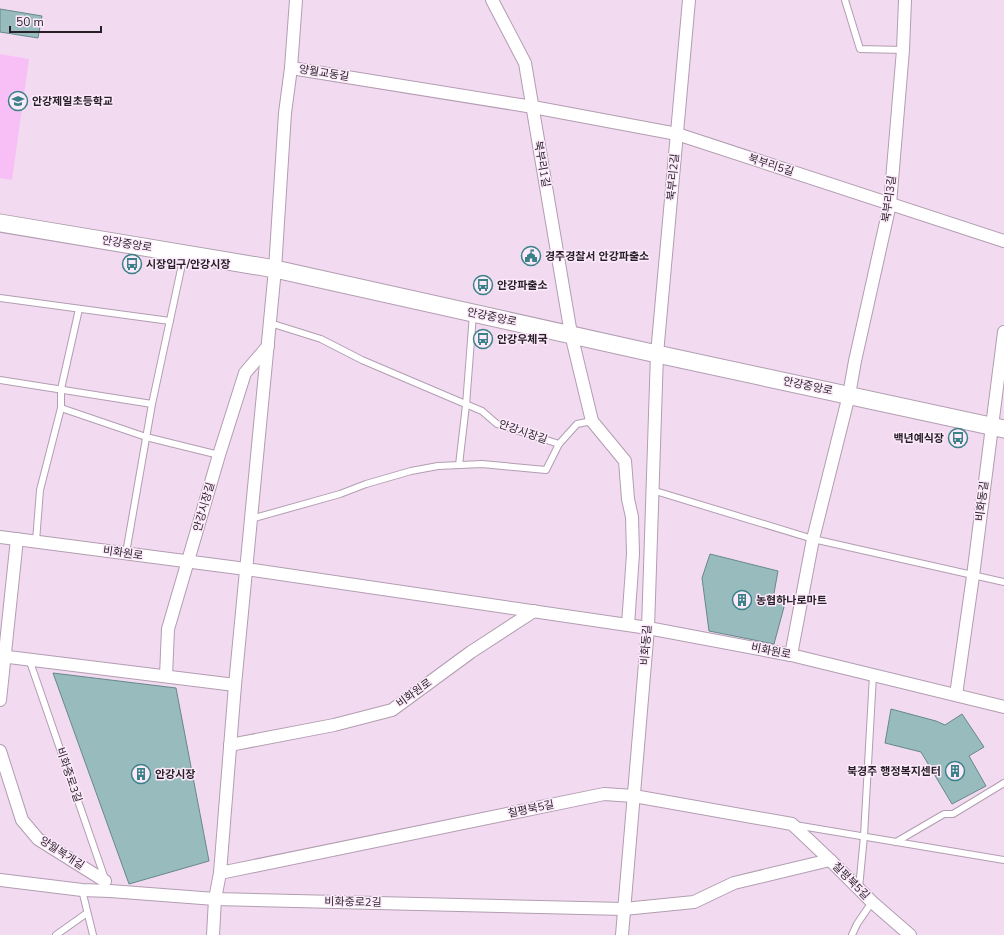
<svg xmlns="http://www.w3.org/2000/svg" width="1004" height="935" viewBox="0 0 1004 935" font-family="'Nunito Sans','Noto Sans KR',sans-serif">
	<rect width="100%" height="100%" fill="#f2dbf1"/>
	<!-- green -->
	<path fill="#f8bef6" d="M 0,54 L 29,59 L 12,180 L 0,178 Z"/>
	<!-- building -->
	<g fill="#98bbbe" stroke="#66888b">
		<path d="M 0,9 L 42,16 L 38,38 L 0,32 Z"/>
		<path d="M 710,554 L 778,571 L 774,593 L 784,607 L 774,644 L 709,631 L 702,578 Z"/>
		<path d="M 53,673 L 176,688 L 209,861 L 129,884 Z"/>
		<path d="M 891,709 L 936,721 L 945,725 L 962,714 L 984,747 L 969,756 L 986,786 L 952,804 L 921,752 L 885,743 Z"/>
	</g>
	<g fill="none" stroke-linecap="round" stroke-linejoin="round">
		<!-- service casing -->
		<g stroke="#b29db1" stroke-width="8">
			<g id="service">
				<path d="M 845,0 L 860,49 L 903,50"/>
				<path d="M 0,298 L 170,321"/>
				<path d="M 79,309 L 61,389 L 61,408 L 146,437 L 219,455"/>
				<path d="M 270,323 L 321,339 L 362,360 L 456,400 L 482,411 L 497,424 L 559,444"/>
				<path d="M 0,380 L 152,404"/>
				<path d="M 459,465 L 466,405 L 473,314"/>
				<path d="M 652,490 L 813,539 L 1004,582"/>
				<path d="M 251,519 L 340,494 L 366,484 L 411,471 L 438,466 L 482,464 L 546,470 L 559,444 L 577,424 L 592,421"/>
				<path d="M 36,541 L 40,490 L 61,408"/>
				<path d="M 126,553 L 152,404 L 184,255"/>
				<path d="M 29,659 L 105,879"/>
				<path d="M 795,825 L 1004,860"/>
				<path d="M 896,842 L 944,814 L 953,814 L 1004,783"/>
				<path d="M 859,888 L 864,836 L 873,675"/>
				<path d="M 82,890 L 93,935"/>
				<path d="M 56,935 L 87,913"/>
				<path d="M 852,935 L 857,924 L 872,902"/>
			</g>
		</g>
		<!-- minor casing -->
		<g stroke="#b29db1" stroke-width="14">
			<g id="minor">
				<path d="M 492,0 L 525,63 L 571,334 L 592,421 L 625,461 L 628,499 L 632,517 L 633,554 L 628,625"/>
				<path d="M 291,68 L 296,0"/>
				<path d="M 0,537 L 246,569 L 648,628 L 791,655 L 1004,707"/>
				<path d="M 791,655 L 813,539 L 849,395 L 855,361 L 890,204 L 903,50 L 905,0"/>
				<path d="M 0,656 L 235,685"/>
				<path d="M 166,676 L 168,629 L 219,455 L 245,373 L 268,346"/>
				<path d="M 956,695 L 973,576 L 1004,332"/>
				<path d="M 0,700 L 17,539"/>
				<path d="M 230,745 L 334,725 L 392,710 L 471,652 L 534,611"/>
				<path d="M 0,751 L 22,820 L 38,839 L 105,881"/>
				<path d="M 220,873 L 604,794 L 634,796 L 792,824 L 830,860 L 872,902 L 910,935"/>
				<path d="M 0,880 L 82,890 L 110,891 L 215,899 L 624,909 L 694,902 L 734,883 L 830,860"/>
				<path d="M 213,935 L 215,899 L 220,873 L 235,685 L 275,269 L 285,113 L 291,68 L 533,107 L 677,134 L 1004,241"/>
				<path d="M 622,935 L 648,628 L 657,354 L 689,0"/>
			</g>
		</g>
		<!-- secondary casing -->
		<g stroke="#b29db1" stroke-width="19">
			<path id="secondary" d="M 0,223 L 275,269 L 657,354 L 1004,429"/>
		</g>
		<!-- service -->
		<use href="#service" stroke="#fff" stroke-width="6"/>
		<!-- minor -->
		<use href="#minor" stroke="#fff" stroke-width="12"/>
		<!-- secondary -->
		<use href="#secondary" stroke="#fff" stroke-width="17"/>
	</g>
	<!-- icons -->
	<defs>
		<g id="school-ring" transform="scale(1)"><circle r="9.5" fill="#fceafb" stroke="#3a8288" stroke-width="1.5"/><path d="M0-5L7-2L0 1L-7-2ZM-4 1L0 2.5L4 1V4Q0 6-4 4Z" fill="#3a8288"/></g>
		<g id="civic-ring" transform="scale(1)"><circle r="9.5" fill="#fceafb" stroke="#3a8288" stroke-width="1.5"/><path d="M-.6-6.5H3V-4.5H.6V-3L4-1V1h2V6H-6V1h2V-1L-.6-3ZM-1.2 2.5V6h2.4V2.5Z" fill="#3a8288"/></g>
		<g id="bus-ring" transform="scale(1)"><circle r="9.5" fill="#fceafb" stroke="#3a8288" stroke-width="1.5"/><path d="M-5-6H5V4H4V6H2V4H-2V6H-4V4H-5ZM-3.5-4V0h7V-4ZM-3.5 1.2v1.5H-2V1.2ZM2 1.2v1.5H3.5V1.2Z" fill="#3a8288"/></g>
		<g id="building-ring" transform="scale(1)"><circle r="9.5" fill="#fceafb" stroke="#3a8288" stroke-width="1.5"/><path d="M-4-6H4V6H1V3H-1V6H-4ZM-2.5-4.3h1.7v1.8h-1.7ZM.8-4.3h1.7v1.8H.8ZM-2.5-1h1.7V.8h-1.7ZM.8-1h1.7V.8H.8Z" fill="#3a8288"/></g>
	</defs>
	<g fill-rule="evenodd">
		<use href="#school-ring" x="18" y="101"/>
		<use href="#civic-ring" x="531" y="256"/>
		<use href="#bus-ring" x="132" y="264"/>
		<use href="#bus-ring" x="483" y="285"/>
		<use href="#bus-ring" x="483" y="339"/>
		<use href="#bus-ring" x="958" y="438"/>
		<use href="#building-ring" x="742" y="600"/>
		<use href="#building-ring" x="955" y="771"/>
		<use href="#building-ring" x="141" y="774"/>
	</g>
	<g text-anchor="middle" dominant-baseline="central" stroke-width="3" stroke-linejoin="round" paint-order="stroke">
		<!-- street labels -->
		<g font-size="11" fill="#271f27" stroke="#fceafb">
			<text transform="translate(324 73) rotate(9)">양월교동길</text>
			<text transform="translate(542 164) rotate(80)">북부리1길</text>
			<text transform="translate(771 165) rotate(18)">북부리5길</text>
			<text transform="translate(673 177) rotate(-85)">북부리2길</text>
			<text transform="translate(889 199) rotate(-82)">북부리3길</text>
			<text transform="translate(127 244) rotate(9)">안강중앙로</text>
			<text transform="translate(492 317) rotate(12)">안강중앙로</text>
			<text transform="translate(808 386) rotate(12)">안강중앙로</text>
			<text transform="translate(523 432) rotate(19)">안강시장길</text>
			<text transform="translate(982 501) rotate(-83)">비화동길</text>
			<text transform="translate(204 507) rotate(-74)">안강시장길</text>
			<text transform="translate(123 553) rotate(8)">비화원로</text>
			<text transform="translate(646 645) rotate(-86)">비화동길</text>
			<text transform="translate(771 651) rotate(11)">비화원로</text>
			<text transform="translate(414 693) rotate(-36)">비화원로</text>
			<text transform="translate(69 775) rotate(71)">비화중로3길</text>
			<text transform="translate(531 809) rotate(-12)">칠평북5길</text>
			<text transform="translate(62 853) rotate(33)">양월복개길</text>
			<text transform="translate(851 881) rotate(45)">칠평북5길</text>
			<text transform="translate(353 902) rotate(1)">비화중로2길</text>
		</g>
		<!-- poi labels -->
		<g font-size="11" font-weight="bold" fill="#271f27" stroke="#fceafb" text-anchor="start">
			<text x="32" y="101">안강제일초등학교</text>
			<text x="545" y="256">경주경찰서 안강파출소</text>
			<text x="146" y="264">시장입구/안강시장</text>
			<text x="497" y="285">안강파출소</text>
			<text x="497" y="339">안강우체국</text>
			<text x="944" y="438" text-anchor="end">백년예식장</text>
			<text x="756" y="600">농협하나로마트</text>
			<text x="941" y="771" text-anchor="end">북경주 행정복지센터</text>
			<text x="155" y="774">안강시장</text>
		</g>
	</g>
	<!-- scale -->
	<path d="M10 26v6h91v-6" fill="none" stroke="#271f27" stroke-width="2"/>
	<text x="16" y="26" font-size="12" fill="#271f27" stroke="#fceafb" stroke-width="3" paint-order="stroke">50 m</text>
</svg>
